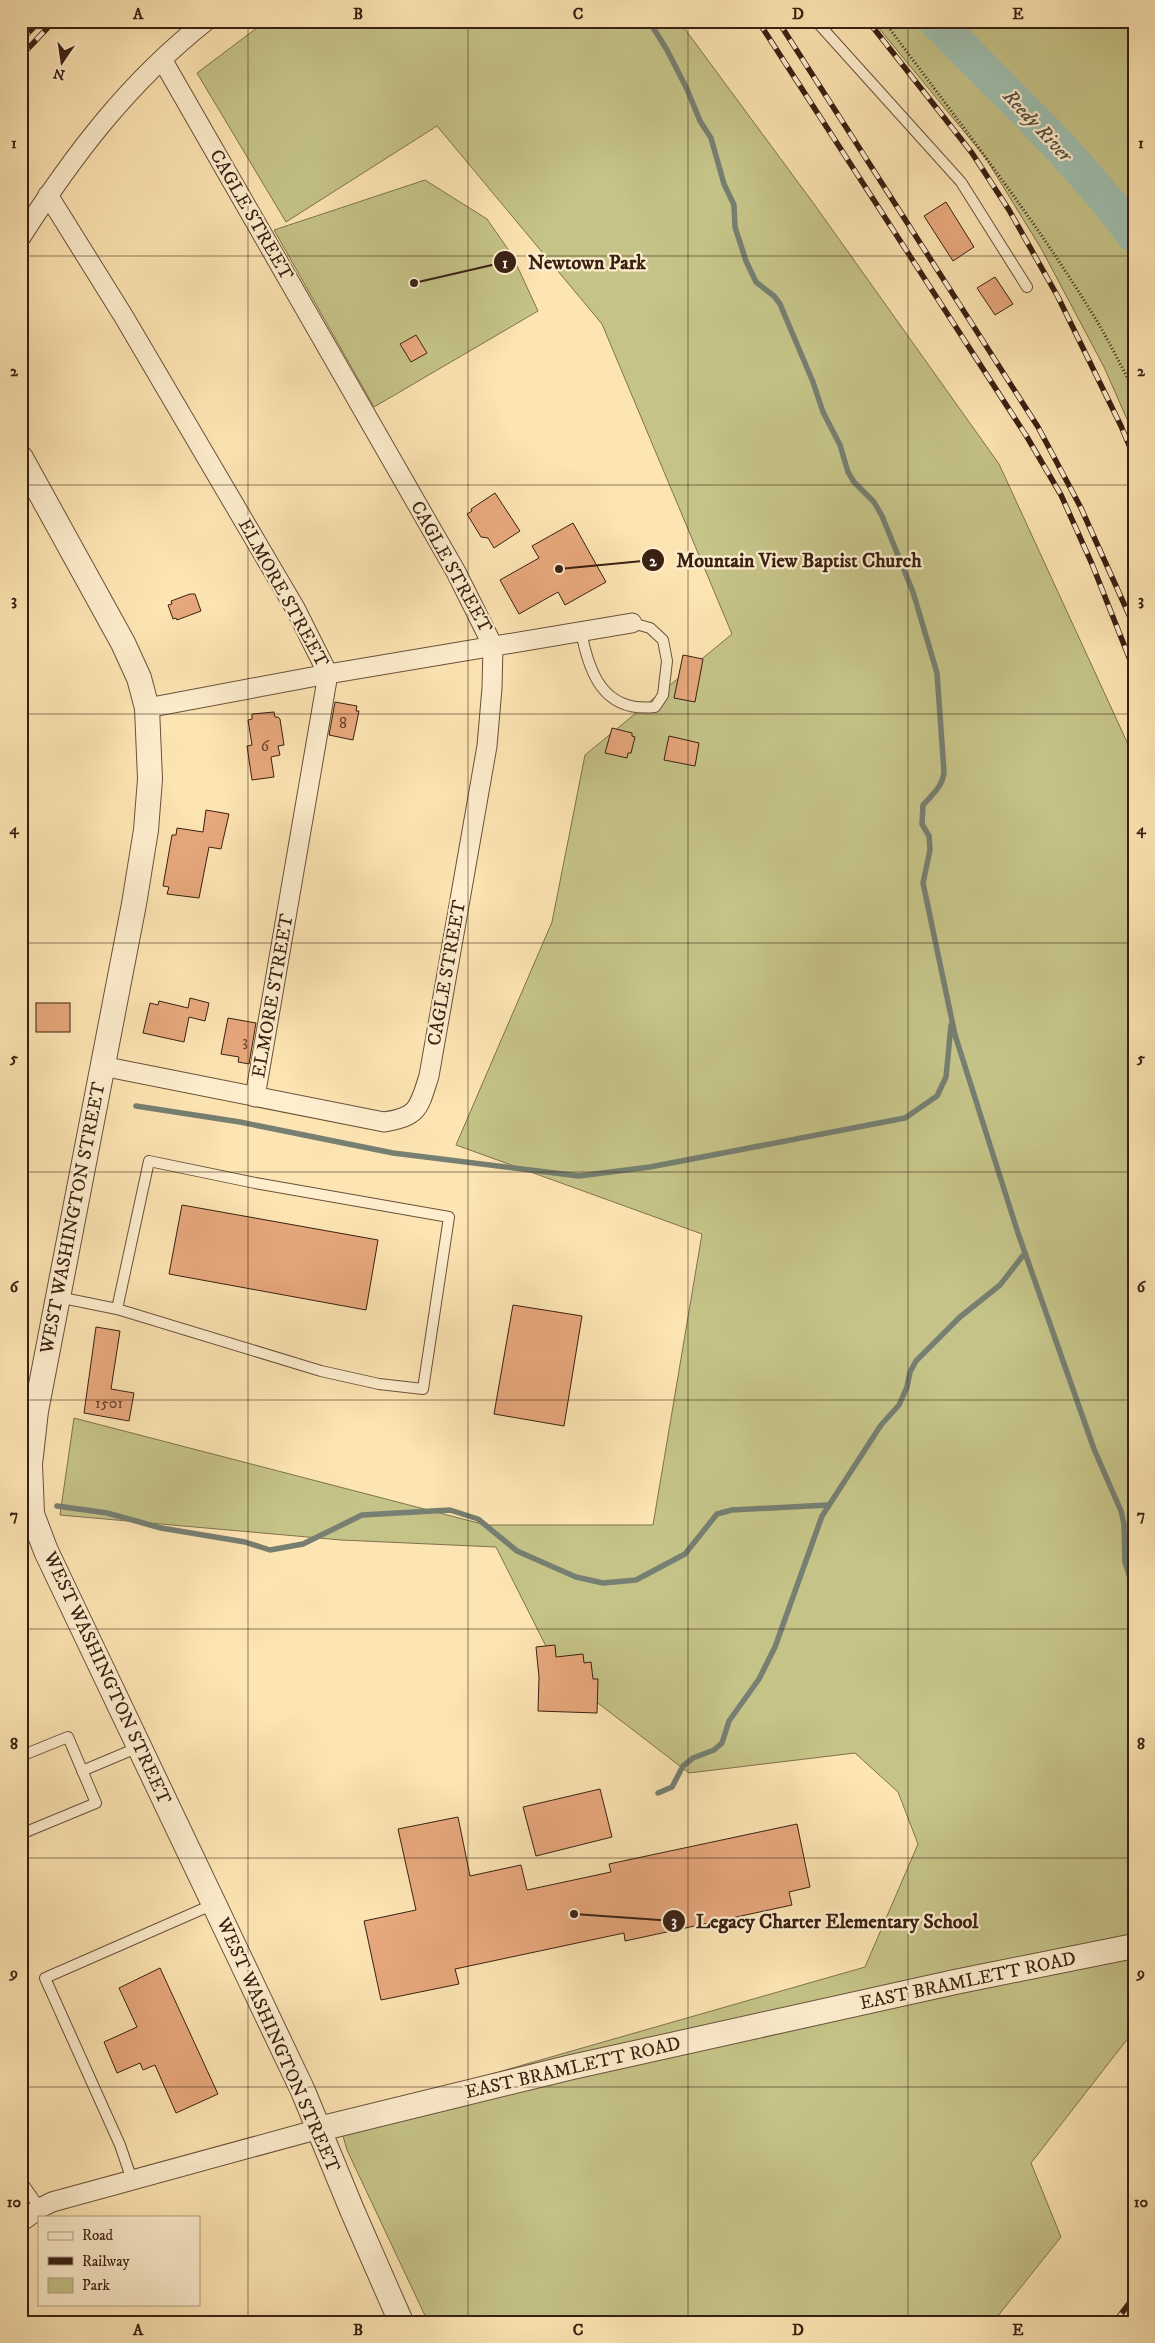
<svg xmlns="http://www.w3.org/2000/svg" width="1155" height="2343" viewBox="0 0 1155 2343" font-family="'IM FELL DW Pica',serif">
	<rect width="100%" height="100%" fill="#fde5b3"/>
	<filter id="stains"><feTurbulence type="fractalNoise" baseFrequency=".004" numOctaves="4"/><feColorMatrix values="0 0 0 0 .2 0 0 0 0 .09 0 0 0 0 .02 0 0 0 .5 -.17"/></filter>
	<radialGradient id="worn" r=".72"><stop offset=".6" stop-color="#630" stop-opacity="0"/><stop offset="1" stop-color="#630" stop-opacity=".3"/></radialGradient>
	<!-- green -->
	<g fill="#c5c388" stroke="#7f724d">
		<path d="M 266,21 L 679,21 L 814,204 L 999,464 L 1127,742 L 1134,768 L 1134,2038 L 1129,2037 L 1031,2163 L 1061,2237 L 993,2322 L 428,2322 L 347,2150 L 338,2118 L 865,1967 L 918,1844 L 898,1792 L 855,1753 L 689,1773 L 560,1674 L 496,1547 L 341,1540 L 60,1515 L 74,1418 L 486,1525 L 653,1525 L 702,1234 L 456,1145 L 552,922 L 585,755 L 732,634 L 602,324 L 437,126 L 286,222 L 197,73 Z"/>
		<path d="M 873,21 L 1134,21 L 1134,435 L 1104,367 L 1042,250 L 985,157 Z"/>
		<path d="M 425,180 L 487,219 L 512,255 L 538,311 L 374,407 L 274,230 Z"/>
	</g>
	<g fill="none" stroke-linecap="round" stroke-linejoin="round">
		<!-- stream -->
		<g stroke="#767f71" stroke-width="5.5">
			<path d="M 649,21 L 667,50 L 687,89 L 700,121 L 711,138 L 724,184 L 734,205 L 735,227 L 746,261 L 756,282 L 774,296 L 780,304 L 813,382 L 823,412 L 840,445 L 848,472 L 854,482 L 874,502 L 882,516 L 913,592 L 937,673 L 944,772 C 943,786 932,795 923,805 L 922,824 L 929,836 L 930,850 L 923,883 L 955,1035 L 1018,1233 L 1094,1449 L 1121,1511 L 1124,1524 L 1125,1562 L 1134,1591"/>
			<path d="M 136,1106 L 240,1122 L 393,1153 L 579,1176 L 650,1167 L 905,1118 L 937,1096 L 946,1077 L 951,1025"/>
			<path d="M 57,1506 L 107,1513 L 161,1528 L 245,1542 L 270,1550 L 303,1544 L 362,1515 L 450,1510 L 478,1519 L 517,1551 L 576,1577 L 603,1583 L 636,1580 L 685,1554 L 717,1514 L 732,1510 L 828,1505"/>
			<path d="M 658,1793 L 672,1787 L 683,1766 L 693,1758 L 714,1750 L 722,1743 L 729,1721 L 759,1679 L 775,1647 L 822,1516 L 881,1425 L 899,1405 L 907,1387 L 910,1372 L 916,1361 L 960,1317 L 1000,1285 L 1025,1253"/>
		</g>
		<!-- river -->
		<path stroke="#9fbfb0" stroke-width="35" d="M 936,21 C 1003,90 1076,157 1134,235"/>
	</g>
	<!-- building -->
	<g fill="#e8a87d" stroke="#392012">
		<path d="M 946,202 L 974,247 L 953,261 L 924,216 Z"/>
		<path d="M 995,277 L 1013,304 L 995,315 L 977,288 Z"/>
		<path d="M 416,335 L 427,353 L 411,362 L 400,344 Z"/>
		<path d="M 495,493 L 520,531 L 494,548 L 488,538 L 481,537 L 467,514 L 472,511 L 471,509 Z"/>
		<path d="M 573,523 L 606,582 L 565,605 L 558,592 L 519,614 L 500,580 L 539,558 L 532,546 Z"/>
		<path d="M 190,594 L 195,594 L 201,611 L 177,620 L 176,618 L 173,619 L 168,605 L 172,604 L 171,601 Z"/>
		<path d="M 683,655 L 703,659 L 695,702 L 674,698 Z"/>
		<path d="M 335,702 L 357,706 L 356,711 L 359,711 L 353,740 L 329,735 Z"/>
		<path d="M 274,712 L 275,717 L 278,717 L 280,719 L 284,745 L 278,746 L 280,755 L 271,757 L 274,777 L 252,780 L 247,746 L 252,745 L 248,720 L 252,719 L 252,714 Z"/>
		<path d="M 612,728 L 632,733 L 632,736 L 635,737 L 631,753 L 628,753 L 627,758 L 605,753 Z"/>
		<path d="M 669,736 L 699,743 L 695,766 L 664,760 Z"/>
		<path d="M 206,810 L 229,814 L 221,849 L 209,847 L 199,898 L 167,894 L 169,887 L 163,886 L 172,835 L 176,835 L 177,828 L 203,832 Z"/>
		<path d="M 190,998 L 209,1003 L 205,1021 L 189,1017 L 184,1042 L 143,1033 L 150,1003 L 158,1005 L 159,1001 L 188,1008 Z"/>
		<rect x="36" y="1003" width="34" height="29"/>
		<path d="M 228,1018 L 256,1023 L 249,1064 L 238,1062 L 239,1057 L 221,1054 Z"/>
		<path d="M 182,1205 L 378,1240 L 366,1310 L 169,1274 Z"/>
		<path d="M 513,1305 L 582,1316 L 564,1426 L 494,1414 Z"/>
		<path d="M 96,1327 L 120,1331 L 111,1389 L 134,1393 L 129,1421 L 84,1413 Z"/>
		<path d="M 555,1645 L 556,1657 L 583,1654 L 584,1663 L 591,1662 L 593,1679 L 598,1679 L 597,1713 L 538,1711 L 539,1677 L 536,1647 Z"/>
		<path d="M 600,1789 L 612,1837 L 536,1856 L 523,1807 Z"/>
		<path d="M 458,1817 L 470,1876 L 521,1865 L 527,1890 L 611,1872 L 609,1864 L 797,1824 L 810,1887 L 789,1892 L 792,1905 L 625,1941 L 624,1933 L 455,1969 L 459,1984 L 381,2000 L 364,1921 L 416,1910 L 398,1829 Z"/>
		<path d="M 160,1968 L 218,2094 L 176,2113 L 155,2065 L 143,2070 L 140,2063 L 117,2073 L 104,2042 L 137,2027 L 119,1988 Z"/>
	</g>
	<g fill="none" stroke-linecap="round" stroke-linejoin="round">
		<!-- service casing -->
		<g stroke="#6a513a" stroke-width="12">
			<g id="service">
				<path d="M 816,21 L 961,182 L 1027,287"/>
				<path d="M 581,631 C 589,674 604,713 655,707 L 663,695 L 667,661 L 663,640 L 650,628 L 632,623"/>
				<path d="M 58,1297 L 117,1309 L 321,1371 L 379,1384 L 423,1389 L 449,1217 L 255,1183 L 149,1161 L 117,1309"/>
				<path d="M 21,1756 L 68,1737 L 96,1803 L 21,1834"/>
				<path d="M 82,1771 L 139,1747"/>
				<path d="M 132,2180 L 120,2145 L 45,1978 L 214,1904"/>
				<path d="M 21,2181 L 40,2208"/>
			</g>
		</g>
		<!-- minor casing -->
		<g stroke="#6a513a" stroke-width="21">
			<g id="minor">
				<path d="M 48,195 L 124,317 L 295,608 L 328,674 L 255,1097"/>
				<path d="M 21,237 C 74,154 129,82 206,21"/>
				<path d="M 147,708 L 328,674 L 632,623"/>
				<path d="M 102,1066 L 384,1122 C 419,1117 419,1107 429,1076 L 487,746 L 492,688 L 493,646 L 456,572 L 163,61"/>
				<path d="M 21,2222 L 40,2208 L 52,2202 L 319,2129"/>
			</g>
		</g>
		<!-- tertiary casing -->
		<g stroke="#6a513a" stroke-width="26">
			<g id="tertiary">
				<path d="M 21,458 L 123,643 L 139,678 L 147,708 L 150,779 L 146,830 L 134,904 L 36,1411 L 30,1464 L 32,1514 L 46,1551 L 303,2091 L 352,2210 L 401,2322"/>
				<path d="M 319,2129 L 572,2067 L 955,1982 L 1134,1946"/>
			</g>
		</g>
		<!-- path -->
		<path stroke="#392012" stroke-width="3" stroke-dasharray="1 2.5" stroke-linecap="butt" d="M 884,21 C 957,120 1035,218 1098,323 C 1111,345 1122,368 1134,390"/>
		<!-- service -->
		<use href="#service" stroke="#feeece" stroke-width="10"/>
		<!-- minor -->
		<use href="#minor" stroke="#feeece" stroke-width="19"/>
		<!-- tertiary -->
		<use href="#tertiary" stroke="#feeece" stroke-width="24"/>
		<!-- rail casing -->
		<g stroke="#392012" stroke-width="5.5">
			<g id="rail">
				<path d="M 758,21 L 1027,437 L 1061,495 L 1092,564 L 1134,670"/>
				<path d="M 778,21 L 1038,427 L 1081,508 L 1134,626"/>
				<path d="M 868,21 L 972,153 L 1009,210 L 1058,297 L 1121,426 L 1134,457"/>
				<path d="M 21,40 L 40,21"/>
				<path d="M 21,56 L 54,21"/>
				<path d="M 1115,2322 L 1134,2297"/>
			</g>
		</g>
		<!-- rail -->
		<use href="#rail" stroke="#feeece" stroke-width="4" stroke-dasharray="11" stroke-linecap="butt"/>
	</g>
	<!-- grid -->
	<path fill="none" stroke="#392012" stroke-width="1" stroke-opacity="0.55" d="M 248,21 L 248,2322M 468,21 L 468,2322M 688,21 L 688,2322M 908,21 L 908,2322M 21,256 L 1134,256M 21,485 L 1134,485M 21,714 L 1134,714M 21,943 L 1134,943M 21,1172 L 1134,1172M 21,1400 L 1134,1400M 21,1629 L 1134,1629M 21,1858 L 1134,1858M 21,2087 L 1134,2087"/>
	<g text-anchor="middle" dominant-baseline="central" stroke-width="4.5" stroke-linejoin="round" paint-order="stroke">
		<!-- number labels -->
		<g font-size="16" fill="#65422d">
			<text x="343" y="723">8</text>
			<text x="265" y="746">6</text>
			<text x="245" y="1041">3</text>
			<text x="109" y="1403">1501</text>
		</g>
		<!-- street labels -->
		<g font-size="19" fill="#392012" stroke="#feeece">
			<text transform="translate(251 215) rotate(60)">CAGLE STREET</text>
			<text transform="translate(451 567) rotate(61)">CAGLE STREET</text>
			<text transform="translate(283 593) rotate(61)">ELMORE STREET</text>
			<text transform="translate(447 973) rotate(-80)">CAGLE STREET</text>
			<text transform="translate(273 996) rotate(-80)">ELMORE STREET</text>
			<text transform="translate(73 1218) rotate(-79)">WEST WASHINGTON STREET</text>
			<text transform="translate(107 1678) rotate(65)">WEST WASHINGTON STREET</text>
			<text transform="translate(968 1981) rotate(-12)">EAST BRAMLETT ROAD</text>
			<text transform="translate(278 2045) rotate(66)">WEST WASHINGTON STREET</text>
			<text transform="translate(573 2068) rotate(-13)">EAST BRAMLETT ROAD</text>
		</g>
		<!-- water labels -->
		<g font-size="20" font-style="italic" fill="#585041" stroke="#feeece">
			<text transform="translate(1037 126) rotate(47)">Reedy River</text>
		</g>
	</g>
	<!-- callouts -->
	<path fill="none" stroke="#392012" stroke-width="2" d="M414 283L505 262M559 569L653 560M574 1914L674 1921"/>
	<g fill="#392012" stroke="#feeece" stroke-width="2">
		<circle cx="414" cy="283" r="5"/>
		<circle cx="559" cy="569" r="5"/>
		<circle cx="574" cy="1914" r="5"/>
		<circle cx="505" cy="262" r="12"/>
		<circle cx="653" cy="560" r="12"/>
		<circle cx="674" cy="1921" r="12"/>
	</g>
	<g font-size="15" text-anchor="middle" font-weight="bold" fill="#fff">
		<text x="505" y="268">1</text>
		<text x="653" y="566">2</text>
		<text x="674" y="1926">3</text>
	</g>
	<g font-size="20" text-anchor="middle" font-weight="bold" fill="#392012" stroke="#feeece" stroke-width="4.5" stroke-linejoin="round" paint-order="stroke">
		<text x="587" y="269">Newtown Park</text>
		<text x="799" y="567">Mountain View Baptist Church</text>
		<text x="837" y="1928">Legacy Charter Elementary School</text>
	</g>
	<!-- margin -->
	<rect width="1155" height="2343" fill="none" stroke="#fde5b3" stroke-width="55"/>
	<!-- legend -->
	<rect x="38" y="2216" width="162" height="90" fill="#feeece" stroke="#af9c83"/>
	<rect x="48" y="2232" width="25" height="8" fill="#feeece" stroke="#af9c83"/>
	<text x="82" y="2240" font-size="15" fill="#392012">Road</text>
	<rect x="48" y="2257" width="25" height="8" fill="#392012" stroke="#af9c83"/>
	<text x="82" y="2266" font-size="15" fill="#392012">Railway</text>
	<rect x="48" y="2278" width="25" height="15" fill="#c5c388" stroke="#af9c83"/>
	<text x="82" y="2290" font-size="15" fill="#392012">Park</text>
	<!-- north arrow -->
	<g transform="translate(62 62) rotate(193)" stroke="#feeece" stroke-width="4" paint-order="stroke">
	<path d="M0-4L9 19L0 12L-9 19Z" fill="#392012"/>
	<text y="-8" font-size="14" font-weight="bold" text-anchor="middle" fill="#392012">N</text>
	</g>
	<rect x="28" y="28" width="1100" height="2288" fill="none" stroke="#392012" stroke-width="2"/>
	<g font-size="16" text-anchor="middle" font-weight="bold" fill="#392012">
		<text x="138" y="19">A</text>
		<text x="358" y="19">B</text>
		<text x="578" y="19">C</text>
		<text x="798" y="19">D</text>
		<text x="1018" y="19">E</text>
		<text x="14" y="148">1</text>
		<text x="1141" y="148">1</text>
		<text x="14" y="376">2</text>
		<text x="1141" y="376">2</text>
		<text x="14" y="605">3</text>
		<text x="1141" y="605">3</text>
		<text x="14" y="834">4</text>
		<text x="1141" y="834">4</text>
		<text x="14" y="1063">5</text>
		<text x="1141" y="1063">5</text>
		<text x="14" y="1292">6</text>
		<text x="1141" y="1292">6</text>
		<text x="14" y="1520">7</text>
		<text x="1141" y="1520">7</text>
		<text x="14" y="1749">8</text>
		<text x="1141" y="1749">8</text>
		<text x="14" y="1978">9</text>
		<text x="1141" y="1978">9</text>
		<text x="14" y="2207">10</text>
		<text x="1141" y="2207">10</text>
		<text x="138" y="2335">A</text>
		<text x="358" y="2335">B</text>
		<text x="578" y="2335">C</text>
		<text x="798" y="2335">D</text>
		<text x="1018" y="2335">E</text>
	</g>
	<rect width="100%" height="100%" filter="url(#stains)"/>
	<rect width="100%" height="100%" fill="url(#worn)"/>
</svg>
